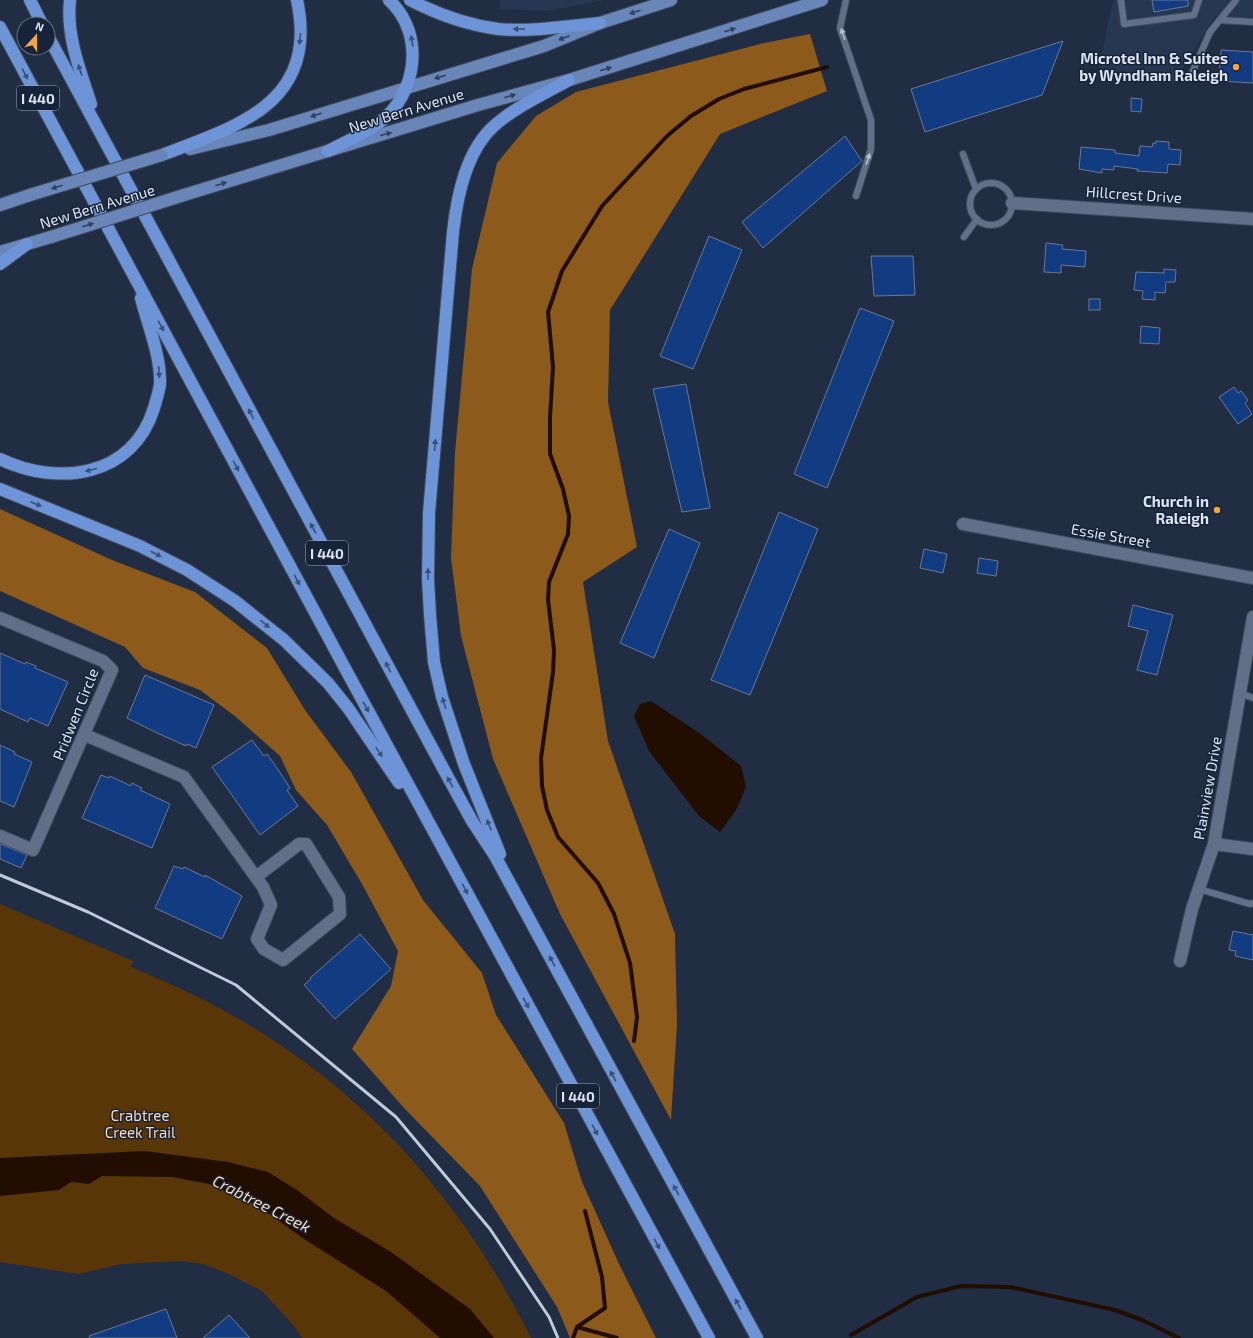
<svg xmlns="http://www.w3.org/2000/svg" width="1253" height="1338" viewBox="0 0 1253 1338" font-family="'Exo 2',sans-serif">
	<rect width="100%" height="100%" fill="#202d42"/>
	<!-- built -->
	<g fill="#273751">
		<path d="M 500,0 L 605,0 L 547,11 L 500,9 Z"/>
		<path d="M 1113,0 L 1253,0 L 1253,18 L 1215,16 L 1173,83 L 1097,78 Z"/>
	</g>
	<!-- green -->
	<path fill="#593607" d="M 0,904 L 133,961 L 131,967 C 167,982 203,998 237,1018 C 369,1094 463,1202 531,1338 L 302,1338 L 293,1325 L 262,1291 L 231,1275 L 203,1264 L 182,1261 L 121,1264 L 79,1274 L 0,1262 Z"/>
	<!-- forest -->
	<g fill="#8c5a1a">
		<path d="M 810,34 L 827,91 L 720,134 L 610,310 L 608,402 L 637,547 L 583,582 L 608,741 L 675,934 L 677,1024 L 671,1120 L 560,914 L 493,759 L 461,636 L 451,558 L 455,452 L 472,269 L 497,163 L 536,116 L 576,92 L 764,43 Z"/>
		<path d="M 0,509 L 112,560 L 195,592 L 267,648 L 305,710 L 351,772 L 423,900 L 482,973 L 496,1015 L 564,1123 L 582,1182 L 620,1266 L 656,1338 L 570,1338 L 557,1307 L 480,1186 L 405,1109 L 352,1049 L 391,986 L 398,951 L 362,884 L 327,825 L 296,790 L 280,756 L 236,717 L 200,690 L 143,668 L 125,647 L 0,591 Z"/>
	</g>
	<!-- water -->
	<g fill="#210e00">
		<path d="M 651,701 L 702,735 L 741,766 L 746,787 L 736,810 L 720,832 L 699,816 L 649,751 L 634,716 L 640,704 Z"/>
		<path d="M 145,1151 L 228,1162 L 268,1172 L 297,1190 L 334,1218 L 391,1252 L 470,1309 L 494,1338 L 440,1338 L 386,1291 L 304,1239 L 257,1205 L 209,1184 L 172,1177 L 102,1176 L 89,1184 L 71,1182 L 59,1190 L 0,1196 L 0,1158 Z"/>
	</g>
	<g fill="none" stroke-linecap="round" stroke-linejoin="round">
		<!-- stream -->
		<g stroke="#210e00" stroke-width="4">
			<path d="M 634,1041 L 637,1017 L 630,963 L 614,914 L 598,883 L 558,837 L 547,810 L 542,786 L 541,758 L 553,672 L 554,650 L 548,600 L 549,582 L 568,534 L 569,516 L 563,489 L 550,454 L 550,417 L 553,367 L 548,312 L 562,271 L 602,206 L 667,136 L 691,116 L 719,99 L 744,89 L 827,67"/>
			<path d="M 577,1327 L 617,1338"/>
			<path d="M 851,1335 L 917,1297 L 961,1286 L 1010,1287 L 1115,1310 L 1142,1320 L 1179,1338"/>
			<path d="M 573,1338 L 577,1327 L 605,1308 L 602,1277 L 585,1211"/>
		</g>
	</g>
	<!-- building -->
	<g fill="#123c81" stroke="#697991">
		<path d="M 1152,0 L 1188,0 L 1188,6 L 1154,12 Z"/>
		<path d="M 1063,41 L 1042,95 L 925,132 L 911,89 Z"/>
		<path d="M 1221,50 L 1253,52 L 1253,83 L 1219,81 Z"/>
		<path d="M 1131,98 L 1142,99 L 1141,112 L 1131,111 Z"/>
		<path d="M 845,136 L 862,161 L 763,248 L 742,222 Z"/>
		<path d="M 1156,141 L 1169,142 L 1169,149 L 1181,150 L 1180,165 L 1168,164 L 1167,173 L 1137,171 L 1138,169 L 1114,166 L 1114,170 L 1102,169 L 1102,173 L 1079,169 L 1081,147 L 1115,150 L 1115,153 L 1139,156 L 1140,146 L 1152,147 L 1153,143 L 1156,143 Z"/>
		<path d="M 709,236 L 742,250 L 693,369 L 660,356 Z"/>
		<path d="M 1046,243 L 1063,245 L 1062,249 L 1086,251 L 1085,267 L 1061,265 L 1061,273 L 1044,272 Z"/>
		<path d="M 871,256 L 913,256 L 915,295 L 874,296 Z"/>
		<path d="M 1164,269 L 1176,270 L 1175,282 L 1166,282 L 1165,293 L 1155,292 L 1155,300 L 1142,299 L 1143,291 L 1134,290 L 1136,272 L 1164,273 Z"/>
		<rect x="1089" y="299" width="11" height="11"/>
		<path d="M 860,308 L 894,321 L 827,488 L 794,474 Z"/>
		<path d="M 1141,326 L 1160,328 L 1159,344 L 1140,343 Z"/>
		<path d="M 686,384 L 710,508 L 682,512 L 653,389 Z"/>
		<path d="M 1234,387 L 1238,393 L 1241,391 L 1248,400 L 1245,403 L 1252,414 L 1238,424 L 1219,397 Z"/>
		<path d="M 779,512 L 818,529 L 750,695 L 711,680 Z"/>
		<path d="M 669,529 L 700,543 L 654,658 L 620,643 Z"/>
		<path d="M 924,549 L 947,554 L 943,573 L 920,568 Z"/>
		<path d="M 979,558 L 998,561 L 996,576 L 977,573 Z"/>
		<path d="M 1133,605 L 1173,615 L 1157,675 L 1137,670 L 1148,631 L 1128,626 Z"/>
		<path d="M 0,653 L 25,664 L 26,662 L 36,666 L 35,668 L 68,682 L 48,726 L 30,718 L 28,722 L 0,709 Z"/>
		<path d="M 145,675 L 214,705 L 196,748 L 187,744 L 186,746 L 155,732 L 127,718 Z"/>
		<path d="M 252,740 L 264,756 L 267,754 L 277,768 L 290,788 L 287,790 L 298,806 L 260,835 L 212,767 Z"/>
		<path d="M 0,745 L 15,752 L 14,754 L 32,762 L 14,807 L 0,801 Z"/>
		<path d="M 101,775 L 109,778 L 110,776 L 131,786 L 132,783 L 142,788 L 140,790 L 170,804 L 152,848 L 82,818 Z"/>
		<path d="M 0,844 L 27,855 L 21,868 L 0,859 Z"/>
		<path d="M 174,866 L 183,869 L 184,867 L 205,877 L 205,875 L 242,896 L 222,939 L 155,908 Z"/>
		<path d="M 1233,931 L 1253,935 L 1253,960 L 1235,956 L 1236,951 L 1229,950 Z"/>
		<path d="M 360,934 L 391,969 L 335,1019 L 304,985 L 311,979 L 310,978 Z"/>
		<path d="M 166,1309 L 177,1338 L 90,1338 L 89,1336 Z"/>
		<path d="M 229,1315 L 250,1338 L 203,1338 Z"/>
	</g>
	<g fill="none" stroke-linecap="round" stroke-linejoin="round">
		<!-- lane casing -->
		<g stroke="#404b5c" stroke-width="8">
			<g id="lane">
				<path d="M 846,0 L 840,28 L 871,120 L 871,149 L 856,196"/>
				<path d="M 1121,0 L 1124,24 L 1194,15 L 1199,0"/>
				<path d="M 1220,20 L 1253,22"/>
				<path d="M 1192,73 L 1210,32 L 1236,0"/>
				<path d="M 963,154 L 976,189"/>
				<circle cx="991" cy="204" r="21"/>
				<path d="M 964,237 L 977,219"/>
				<path d="M 1240,693 L 1253,698"/>
				<path d="M 1199,889 L 1250,904 L 1253,903"/>
			</g>
		</g>
		<!-- street casing -->
		<g stroke="#404b5c" stroke-width="14">
			<g id="street">
				<path d="M 1012,203 L 1253,219"/>
				<path d="M 963,524 L 1253,578"/>
				<path d="M 0,618 L 103,661 L 112,670 L 33,850 L 0,836"/>
				<path d="M 85,735 L 184,777 L 263,887 L 271,905 L 257,939 L 264,949 L 283,960 L 340,914 L 339,897 L 306,844 L 299,844 L 256,877"/>
				<path d="M 1214,844 L 1253,849"/>
				<path d="M 1180,961 L 1192,909 L 1214,844 L 1253,617"/>
			</g>
		</g>
		<!-- primary casing -->
		<g stroke="#404b5c" stroke-width="14">
			<g id="primary">
				<path d="M 190,149 L 269,130 L 544,46 L 600,23 L 671,0"/>
				<path d="M 184,195 L 478,105 L 569,80 L 822,0"/>
				<path d="M 0,205 L 33,194"/>
				<path d="M 0,252 L 51,237"/>
			</g>
		</g>
		<!-- highway casing -->
		<g stroke="#404b5c" stroke-width="14">
			<g id="highway">
				<path d="M 30,0 L 42,24"/>
				<path d="M 70,0 C 66,36 80,70 91,104"/>
				<path d="M 410,0 C 437,14 468,25 498,29 C 532,32 567,26 600,23"/>
				<path d="M 0,27 L 340,659 L 709,1338"/>
				<path d="M 48,36 L 444,770 L 472,821 L 495,856 L 757,1338"/>
				<path d="M 328,151 C 345,142 364,134 379,123 C 418,94 425,33 389,0"/>
				<path d="M 162,155 C 238,126 319,103 297,0"/>
				<path d="M 0,264 L 27,244"/>
				<path d="M 0,459 C 58,487 133,477 154,408 C 156,401 159,392 160,384 C 161,356 148,326 141,298"/>
				<path d="M 0,489 L 140,546 L 187,570 L 235,601 L 284,640 L 328,683 L 348,708 L 399,783"/>
				<path d="M 500,854 L 464,764 L 442,697 L 434,662 L 430,615 L 428,579 L 429,513 L 453,232 C 457,196 466,150 495,125 C 517,106 544,94 569,80"/>
			</g>
		</g>
		<!-- lane -->
		<use href="#lane" stroke="#617088" stroke-width="6"/>
		<!-- street -->
		<use href="#street" stroke="#617088" stroke-width="12"/>
		<!-- primary -->
		<use href="#primary" stroke="#6886b7" stroke-width="12"/>
		<!-- highway -->
		<use href="#highway" stroke="#6c94d6" stroke-width="12"/>
		<!-- rail -->
		<path stroke="#c0c9d8" stroke-width="3" d="M 0,875 L 88,912 L 236,985 L 396,1117 L 490,1229 L 549,1317 L 558,1338"/>
		<!-- primary-bridge casing -->
		<g stroke="#404b5c" stroke-width="14" stroke-linecap="butt">
			<g id="primary-bridge">
				<path d="M 33,194 L 162,155"/>
				<path d="M 51,237 L 184,195"/>
			</g>
		</g>
		<!-- primary-bridge -->
		<use href="#primary-bridge" stroke="#6886b7" stroke-width="12"/>
	</g>
	<!-- one-way arrows -->
	<defs><path id="oneway-solid" d="M-6-.8H1V-3.2L6.5 0L1 3.2V.8H-6Z"/></defs>
	<g fill="#2f415e">
		<use href="#oneway-solid" transform="translate(635 12) rotate(162)"/>
		<use href="#oneway-solid" transform="translate(730 30) rotate(-18)"/>
		<use href="#oneway-solid" transform="translate(564 38) rotate(159)"/>
		<use href="#oneway-solid" transform="translate(606 69) rotate(-17)"/>
		<use href="#oneway-solid" transform="translate(440 77) rotate(164)"/>
		<use href="#oneway-solid" transform="translate(510 96) rotate(-16)"/>
		<use href="#oneway-solid" transform="translate(316 115) rotate(163)"/>
		<use href="#oneway-solid" transform="translate(386 134) rotate(-14)"/>
		<use href="#oneway-solid" transform="translate(221 184) rotate(-17)"/>
		<use href="#oneway-solid" transform="translate(57 187) rotate(163)"/>
		<use href="#oneway-solid" transform="translate(88 225) rotate(-17)"/>
	</g>
	<g fill="#395077">
		<use href="#oneway-solid" transform="translate(519 29) rotate(-179)"/>
		<use href="#oneway-solid" transform="translate(300 39) rotate(96)"/>
		<use href="#oneway-solid" transform="translate(412 41) rotate(-100)"/>
		<use href="#oneway-solid" transform="translate(80 70) rotate(-108)"/>
		<use href="#oneway-solid" transform="translate(25 74) rotate(62)"/>
		<use href="#oneway-solid" transform="translate(161 326) rotate(61)"/>
		<use href="#oneway-solid" transform="translate(159 372) rotate(86)"/>
		<use href="#oneway-solid" transform="translate(251 414) rotate(-118)"/>
		<use href="#oneway-solid" transform="translate(435 445) rotate(-85)"/>
		<use href="#oneway-solid" transform="translate(236 466) rotate(62)"/>
		<use href="#oneway-solid" transform="translate(91 470) rotate(166)"/>
		<use href="#oneway-solid" transform="translate(36 504) rotate(23)"/>
		<use href="#oneway-solid" transform="translate(313 528) rotate(-119)"/>
		<use href="#oneway-solid" transform="translate(156 554) rotate(27)"/>
		<use href="#oneway-solid" transform="translate(428 574) rotate(-90)"/>
		<use href="#oneway-solid" transform="translate(297 580) rotate(63)"/>
		<use href="#oneway-solid" transform="translate(265 624) rotate(40)"/>
		<use href="#oneway-solid" transform="translate(388 667) rotate(-117)"/>
		<use href="#oneway-solid" transform="translate(444 703) rotate(-107)"/>
		<use href="#oneway-solid" transform="translate(366 707) rotate(61)"/>
		<use href="#oneway-solid" transform="translate(379 752) rotate(57)"/>
		<use href="#oneway-solid" transform="translate(450 782) rotate(-119)"/>
		<use href="#oneway-solid" transform="translate(489 825) rotate(-112)"/>
		<use href="#oneway-solid" transform="translate(465 889) rotate(63)"/>
		<use href="#oneway-solid" transform="translate(552 961) rotate(-118)"/>
		<use href="#oneway-solid" transform="translate(526 1003) rotate(61)"/>
		<use href="#oneway-solid" transform="translate(613 1076) rotate(-119)"/>
		<use href="#oneway-solid" transform="translate(595 1130) rotate(62)"/>
		<use href="#oneway-solid" transform="translate(676 1190) rotate(-119)"/>
		<use href="#oneway-solid" transform="translate(657 1244) rotate(61)"/>
		<use href="#oneway-solid" transform="translate(738 1304) rotate(-119)"/>
	</g>
	<g fill="#b6c0d2">
		<use href="#oneway-solid" transform="translate(843 34) rotate(-108)"/>
		<use href="#oneway-solid" transform="translate(868 159) rotate(-72)"/>
	</g>
	<!-- markers -->
	<g fill="#f3a443" stroke="#172338" stroke-width="1.5">
		<circle cx="1236" cy="67" r="4"/>
		<circle cx="1217" cy="510" r="4"/>
	</g>
	<g text-anchor="middle" dominant-baseline="central" stroke-width="3" stroke-linejoin="round" paint-order="stroke">
		<!-- shield labels -->
		<g fill="#172338" stroke="#a0a9ba" stroke-width="1">
			<rect x="17" y="86" width="42" height="24" rx="3"/>
			<rect x="306" y="541" width="42" height="24" rx="3"/>
			<rect x="557" y="1084" width="42" height="24" rx="3"/>
		</g>
		<g font-size="14" font-weight="bold" fill="#dbe3f1">
			<text x="38" y="98">I 440</text>
			<text x="327" y="553">I 440</text>
			<text x="578" y="1096">I 440</text>
		</g>
		<!-- poi labels -->
		<g font-size="15" font-weight="bold" fill="#dbe3f1" stroke="#172338" text-anchor="end">
			<text x="1228" y="58">Microtel Inn &amp; Suites<tspan x="1228" dy="17">by Wyndham Raleigh</tspan></text>
			<text x="1209" y="501">Church in<tspan x="1209" dy="17">Raleigh</tspan></text>
		</g>
		<!-- street labels -->
		<g font-size="15" fill="#dbe3f1" stroke="#172338">
			<text transform="translate(406 110) rotate(-17)">New Bern Avenue</text>
			<text transform="translate(1134 194) rotate(4)">Hillcrest Drive</text>
			<text transform="translate(97 206) rotate(-17)">New Bern Avenue</text>
			<text transform="translate(1111 535) rotate(10)">Essie Street</text>
			<text transform="translate(75 714) rotate(-68)">Pridwen Circle</text>
			<text transform="translate(1207 788) rotate(-80)">Plainview Drive</text>
		</g>
		<!-- park labels -->
		<g font-size="15" fill="#fbd7b3" stroke="#172338">
			<text x="140" y="1115">Crabtree<tspan x="140" dy="17">Creek Trail</tspan></text>
		</g>
		<!-- water labels -->
		<g font-size="16" font-style="italic" fill="#fcd9b4" stroke="#172338">
			<text transform="translate(262 1203) rotate(27)">Crabtree Creek</text>
		</g>
	</g>
	<!-- north arrow -->
	<g transform="translate(36 36) rotate(21)"><circle r="19" fill="#172338" stroke="#657082"/>
	<path d="M0-3L7 15L0 10L-7 15Z" fill="#f3a443"/>
	<text y="-6" font-size="11" font-weight="bold" text-anchor="middle" fill="#dbe3f1">N</text>
	</g>
</svg>
